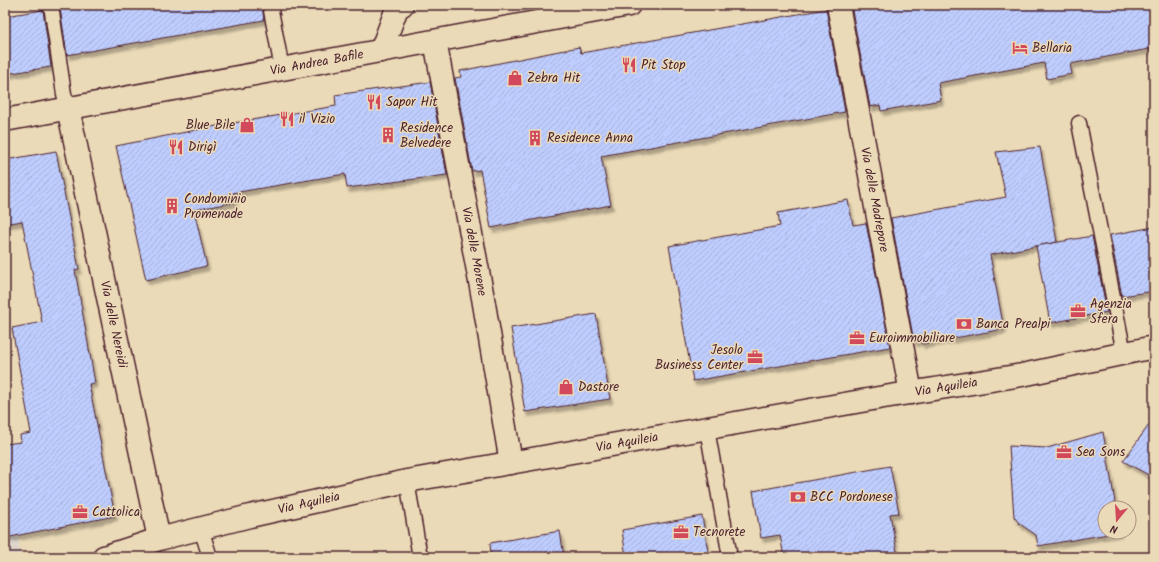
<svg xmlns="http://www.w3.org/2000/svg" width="1159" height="562" viewBox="0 0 1159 562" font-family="Kalam,sans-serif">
	<defs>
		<pattern id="building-hatch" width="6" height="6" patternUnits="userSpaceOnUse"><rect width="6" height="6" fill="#becdfe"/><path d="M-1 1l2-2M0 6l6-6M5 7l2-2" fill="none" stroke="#a5b0da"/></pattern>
		<filter id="shadow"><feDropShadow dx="2.5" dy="4.5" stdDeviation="1" flood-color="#0004"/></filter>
	</defs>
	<rect width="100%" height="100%" fill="#ebdab7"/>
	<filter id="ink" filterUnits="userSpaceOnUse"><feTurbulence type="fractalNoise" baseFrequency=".025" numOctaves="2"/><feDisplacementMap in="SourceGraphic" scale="8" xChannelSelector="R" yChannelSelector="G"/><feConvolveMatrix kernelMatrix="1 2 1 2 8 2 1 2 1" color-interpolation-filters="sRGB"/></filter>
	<g filter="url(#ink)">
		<!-- built -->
		<path fill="#ded6cc" d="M 5,444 L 21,557 L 5,557 Z"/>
		<!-- building -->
		<g fill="url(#building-hatch)" stroke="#4a1f2b" filter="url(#shadow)">
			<path d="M 77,5 L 262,5 L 264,20 L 67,55 L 60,8 Z"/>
			<path d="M 880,5 L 1154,5 L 1154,48 L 1070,64 L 1072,74 L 1047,79 L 1044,63 L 938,83 L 941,100 L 881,111 L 880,105 L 870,107 L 852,10 Z"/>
			<path d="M 826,9 L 845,112 L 601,156 L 611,205 L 491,228 L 480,170 L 472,171 L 455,78 L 461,77 L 460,71 L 579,47 L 581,53 Z"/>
			<path d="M 43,10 L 51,67 L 5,74 L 5,16 Z"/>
			<path d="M 430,82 L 447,175 L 347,188 L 345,174 L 233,193 L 235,202 L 194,210 L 207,266 L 146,280 L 116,146 L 221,125 L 336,106 L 335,95 Z"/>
			<path d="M 1040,147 L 1057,242 L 990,255 L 1004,329 L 922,344 L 921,341 L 914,342 L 891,218 L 1006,197 L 996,152 Z"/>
			<path d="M 56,151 L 79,269 L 75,270 L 95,383 L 89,384 L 115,516 L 5,538 L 5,444 L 21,442 L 20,435 L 31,433 L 12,328 L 42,322 L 22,221 L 5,224 L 5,160 Z"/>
			<path d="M 848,200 L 853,225 L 866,223 L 890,347 L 693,381 L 669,246 L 780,226 L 778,213 Z"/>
			<path d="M 1154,227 L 1154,291 L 1122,296 L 1110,235 Z"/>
			<path d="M 1092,236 L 1107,312 L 1050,323 L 1036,246 Z"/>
			<path d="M 596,314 L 610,399 L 525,412 L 511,328 Z"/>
			<path d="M 1154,418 L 1154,478 L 1123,461 Z"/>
			<path d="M 1103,432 L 1116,508 L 1105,508 L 1105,532 L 1120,532 L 1038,546 L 1036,535 L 1020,524 L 1014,517 L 1009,446 L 1047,448 Z"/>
			<path d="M 890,466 L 899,513 L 890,514 L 898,557 L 784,557 L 780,535 L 761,538 L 753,491 Z"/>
			<path d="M 702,516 L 709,557 L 626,557 L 622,530 Z"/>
			<path d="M 560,531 L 564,557 L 491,557 L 490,543 Z"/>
		</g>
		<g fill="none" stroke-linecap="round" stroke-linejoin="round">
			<!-- lane casing -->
			<g stroke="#4a1f2b" stroke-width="17">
				<g id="lane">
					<path d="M 51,5 L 64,94 L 68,108"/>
					<path d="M 270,5 L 282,69"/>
					<path d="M 1079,123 L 1124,353"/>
					<path d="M 707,429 L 730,557"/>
					<path d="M 407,481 L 420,557"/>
					<path d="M 201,529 L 210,557"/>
				</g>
			</g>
			<!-- street casing -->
			<g stroke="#4a1f2b" stroke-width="25">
				<g id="street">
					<path id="s1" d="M 838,5 L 911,393"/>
					<path id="s2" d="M 435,41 L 483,298 L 511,463"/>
					<path d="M 381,51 L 397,8 L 402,5"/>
					<path id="s3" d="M 68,108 L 159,539"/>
					<path id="s4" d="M 5,120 L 629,5"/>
				</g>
			</g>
			<!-- secondary casing -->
			<g stroke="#4a1f2b" stroke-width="25">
				<g id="secondary">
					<path id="s5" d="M 104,557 L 159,539 L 250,516 L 407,481 L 884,397 L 1022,375 L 1154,347"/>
				</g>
			</g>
			<!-- lane -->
			<use href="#lane" stroke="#ebdab7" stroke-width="14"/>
			<!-- street -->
			<use href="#street" stroke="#ebdab7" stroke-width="22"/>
			<!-- secondary -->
			<use href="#secondary" stroke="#ebdab7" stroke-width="22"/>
		</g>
	</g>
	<!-- icons -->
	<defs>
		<g id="hotel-bare" transform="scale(1.2)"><path d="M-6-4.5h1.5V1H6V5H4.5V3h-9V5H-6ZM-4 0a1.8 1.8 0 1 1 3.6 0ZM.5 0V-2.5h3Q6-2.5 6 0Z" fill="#d1495b" stroke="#ebdab7" stroke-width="2.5" paint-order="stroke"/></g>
		<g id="restaurant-bare" transform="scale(1.2)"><path d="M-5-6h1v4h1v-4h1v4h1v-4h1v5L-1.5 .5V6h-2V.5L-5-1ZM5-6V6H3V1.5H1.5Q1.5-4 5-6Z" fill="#d1495b" stroke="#ebdab7" stroke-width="2.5" paint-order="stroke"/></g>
		<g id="shop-bare" transform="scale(1.2)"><path d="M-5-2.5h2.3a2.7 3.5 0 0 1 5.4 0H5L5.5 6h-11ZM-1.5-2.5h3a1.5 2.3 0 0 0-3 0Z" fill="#d1495b" stroke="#ebdab7" stroke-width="2.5" paint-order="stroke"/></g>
		<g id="building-bare" transform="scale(1.2)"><path d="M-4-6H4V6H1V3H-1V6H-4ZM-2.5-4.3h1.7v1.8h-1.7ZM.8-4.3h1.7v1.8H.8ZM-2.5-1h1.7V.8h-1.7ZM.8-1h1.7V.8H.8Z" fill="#d1495b" stroke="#ebdab7" stroke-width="2.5" paint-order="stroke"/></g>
		<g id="office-bare" transform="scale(1.2)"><path d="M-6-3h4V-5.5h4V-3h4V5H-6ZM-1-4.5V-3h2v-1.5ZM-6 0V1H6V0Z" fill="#d1495b" stroke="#ebdab7" stroke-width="2.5" paint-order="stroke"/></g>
		<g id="bank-bare" transform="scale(1.2)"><path d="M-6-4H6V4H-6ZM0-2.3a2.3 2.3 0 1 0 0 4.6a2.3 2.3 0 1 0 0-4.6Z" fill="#d1495b" stroke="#ebdab7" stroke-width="2.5" paint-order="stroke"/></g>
	</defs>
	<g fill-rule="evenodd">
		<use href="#hotel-bare" x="1020" y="48"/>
		<use href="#restaurant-bare" x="629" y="65"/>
		<use href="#shop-bare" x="515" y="78"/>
		<use href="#restaurant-bare" x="374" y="102"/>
		<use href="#restaurant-bare" x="287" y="119"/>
		<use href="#shop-bare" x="247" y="125"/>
		<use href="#building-bare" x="388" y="135"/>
		<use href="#building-bare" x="535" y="138"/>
		<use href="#restaurant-bare" x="176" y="147"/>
		<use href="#building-bare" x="172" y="206"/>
		<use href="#office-bare" x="1078" y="311"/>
		<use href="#bank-bare" x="964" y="324"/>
		<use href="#office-bare" x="857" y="338"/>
		<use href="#office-bare" x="755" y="357"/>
		<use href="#shop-bare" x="566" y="387"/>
		<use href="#office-bare" x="1064" y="452"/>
		<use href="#bank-bare" x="798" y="497"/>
		<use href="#office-bare" x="80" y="512"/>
		<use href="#office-bare" x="681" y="532"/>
	</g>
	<g text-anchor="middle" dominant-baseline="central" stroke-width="3" stroke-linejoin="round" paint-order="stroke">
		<!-- poi labels -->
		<g font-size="13" fill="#4a1f2b" stroke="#ebdab7" text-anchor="start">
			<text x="1032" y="48">Bellaria</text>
			<text x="641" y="65">Pit Stop</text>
			<text x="527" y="78">Zebra Hit</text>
			<text x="386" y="102">Sapor Hit</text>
			<text x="299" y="119">il Vizio</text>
			<text x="235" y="125" text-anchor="end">Blue Bile</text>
			<text x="400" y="128">Residence<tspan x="400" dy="15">Belvedere</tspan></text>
			<text x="547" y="138">Residence Anna</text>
			<text x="188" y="147">Dirigì</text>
			<text x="184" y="199">Condominio<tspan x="184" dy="15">Promenade</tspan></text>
			<text x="1090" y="304">Agenzia<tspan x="1090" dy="15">Sfera</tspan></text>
			<text x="976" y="324">Banca Prealpi</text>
			<text x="869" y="338">Euroimmobiliare</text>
			<text x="743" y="350" text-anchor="end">Jesolo<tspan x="743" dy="15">Business Center</tspan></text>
			<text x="578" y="387">Dastore</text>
			<text x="1076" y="452">Sea Sons</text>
			<text x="810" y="497">BCC Pordonese</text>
			<text x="92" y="512">Cattolica</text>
			<text x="693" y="532">Tecnorete</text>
		</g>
		<!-- street labels -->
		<g font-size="13" fill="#4a1f2b" stroke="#ebdab7">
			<text stroke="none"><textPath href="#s4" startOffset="317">Via Andrea Bafile</textPath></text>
			<text stroke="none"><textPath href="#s1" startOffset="198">Via delle Madrepore</textPath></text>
			<text stroke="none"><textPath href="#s2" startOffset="214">Via delle Morene</textPath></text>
			<text stroke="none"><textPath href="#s3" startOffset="221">Via delle Nereidi</textPath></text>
			<text stroke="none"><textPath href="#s5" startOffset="860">Via Aquileia</textPath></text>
			<text stroke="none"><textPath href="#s5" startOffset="536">Via Aquileia</textPath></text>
			<text stroke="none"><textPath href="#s5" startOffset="212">Via Aquileia</textPath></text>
		</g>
	</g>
	<!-- margin -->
	<rect width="1159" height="562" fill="none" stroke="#ebdab7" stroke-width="20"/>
	<rect x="10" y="10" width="1139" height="542" fill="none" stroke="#4a1f2b" stroke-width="1.5" filter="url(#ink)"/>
	<!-- north arrow -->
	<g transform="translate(1117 520) rotate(198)"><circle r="19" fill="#ebdab7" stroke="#ab8f7f"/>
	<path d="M0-3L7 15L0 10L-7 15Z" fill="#d1495b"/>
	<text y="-6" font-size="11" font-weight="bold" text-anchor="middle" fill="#4a1f2b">N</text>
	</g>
</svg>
